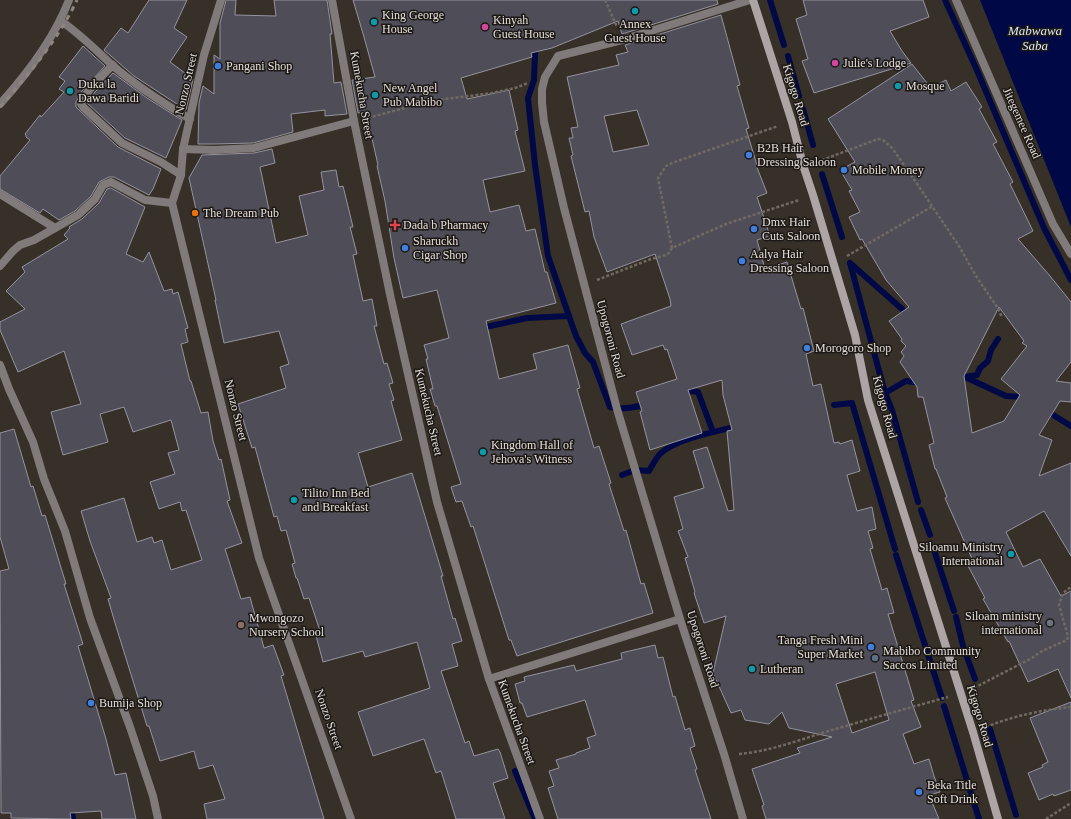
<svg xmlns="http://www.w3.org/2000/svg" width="1071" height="819" viewBox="0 0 1071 819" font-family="'Times New Roman',serif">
	<rect width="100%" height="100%" fill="#373028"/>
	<!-- water -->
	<path fill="#000946" d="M 980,0 L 1071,0 L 1071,227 Z"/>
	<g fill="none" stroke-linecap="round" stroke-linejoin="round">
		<!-- stream -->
		<g stroke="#000946" stroke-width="6">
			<path d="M 770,0 L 784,45"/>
			<path d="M 945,0 L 976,68 L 1044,228 L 1071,280"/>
			<path d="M 537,44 L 535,53 L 534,80 L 528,98 L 535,165 L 548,256 L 569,316"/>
			<path d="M 788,56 L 799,96"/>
			<path d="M 803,109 L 813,145"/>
			<path d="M 822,174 L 842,237"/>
			<path d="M 850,263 L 885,393 L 892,410 L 918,502"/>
			<path d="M 850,263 L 902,309 L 908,318"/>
			<path d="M 481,328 L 527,318 L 569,316 L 576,336 L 585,353 L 593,362 L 610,407 C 623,410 636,407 648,404"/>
			<path d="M 959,371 L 965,377 L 977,375 L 980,368 L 988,361 L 991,350 L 998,339"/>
			<path d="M 965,377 L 1006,396 L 1021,397 L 1025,399"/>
			<path d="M 885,393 L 906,381 L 921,383"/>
			<path d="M 682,394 L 692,391 L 698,392 L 713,432"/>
			<path d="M 834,405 L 852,403 L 895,549"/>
			<path d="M 1045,410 L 1071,426"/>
			<path d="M 622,475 L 635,470 L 649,471 C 652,466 655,460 659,455 C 674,439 718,431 739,426"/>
			<path d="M 921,510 L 930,535"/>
			<path d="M 933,547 L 954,611"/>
			<path d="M 896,555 L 942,698"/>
			<path d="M 956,617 L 963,646 L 975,679"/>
			<path d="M 944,706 L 979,819"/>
			<path d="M 990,729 L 1016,815"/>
			<path d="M 515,771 L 535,819"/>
			<path d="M 71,805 L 73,819"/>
		</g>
	</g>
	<!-- building -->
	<g fill="#4e4d58" stroke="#94939f" fill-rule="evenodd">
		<path d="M 149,0 L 187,0 L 174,28 L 187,37 L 170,62 L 193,79 L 186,110 L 134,76 L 104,50 L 121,28 L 128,33 Z"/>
		<path d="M 226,0 L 236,0 L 235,15 L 276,16 L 274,0 L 327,0 L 332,34 L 330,34 L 334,83 L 341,82 L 347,114 L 325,116 L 325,110 L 291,114 L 293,132 L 253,143 L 214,144 L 198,144 L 199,103 L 203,86 L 214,94 L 214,55 L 220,59 L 220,23 Z"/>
		<path d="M 353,0 L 717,0 L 718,4 L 622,34 L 618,21 L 552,48 L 531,53 L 532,57 L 461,78 L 467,99 L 509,90 L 518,130 L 515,131 L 525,171 L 483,180 L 490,212 L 519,205 L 526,231 L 535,229 L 545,272 L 547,272 L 556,303 L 486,321 L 499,379 L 537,369 L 533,354 L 568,345 L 580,388 L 577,389 L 594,448 L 599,446 L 611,483 L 609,484 L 624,531 L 626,530 L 641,584 L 644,583 L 653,613 L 517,656 L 511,640 L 509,640 L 473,526 L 471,527 L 462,501 L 456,502 L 451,487 L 461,484 L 437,406 L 435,406 L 430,389 L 433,389 L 426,359 L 428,359 L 424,345 L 449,338 L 437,290 L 403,298 L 394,258 L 385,201 L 377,166 L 378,165 L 366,112 L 358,113 L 352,80 L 375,77 L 364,37 Z"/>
		<path d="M 803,0 L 923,0 L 929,17 L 890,31 L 902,51 L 911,63 L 814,93 L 802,61 L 808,59 L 796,19 L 807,15 Z"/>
		<path d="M 721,15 L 740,85 L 737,86 L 749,128 L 746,129 L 757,165 L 756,165 L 767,193 L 757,197 L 770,236 L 757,240 L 765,269 L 787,262 L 801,309 L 803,308 L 814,351 L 806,354 L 813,386 L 821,384 L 834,443 L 839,442 L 840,444 L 852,440 L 860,471 L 847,475 L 857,511 L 872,507 L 876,529 L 868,531 L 873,548 L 870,549 L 882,590 L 887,588 L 894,613 L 888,614 L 914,700 L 911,701 L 921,727 L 903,734 L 914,764 L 929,759 L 934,776 L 940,792 L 929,795 L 939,819 L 766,819 L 762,806 L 764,805 L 752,769 L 800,753 L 797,748 L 832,737 L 789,728 L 782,712 L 769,724 L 745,720 L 741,710 L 731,713 L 713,673 L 726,616 L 704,623 L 694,593 L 695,592 L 685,558 L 688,557 L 678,531 L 683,529 L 674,497 L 704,488 L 693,451 L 707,447 L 728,511 L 734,510 L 727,431 L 732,430 L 723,395 L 722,380 L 688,390 L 702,433 L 650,450 L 640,412 L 642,411 L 636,392 L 677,379 L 667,349 L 665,350 L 663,345 L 632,355 L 621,324 L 671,306 L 670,299 L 655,254 L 607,272 L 594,237 L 589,211 L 585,212 L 571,156 L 573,155 L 569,138 L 573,138 L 571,128 L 578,127 L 567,77 L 619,65 L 616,55 L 628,52 L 625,45 ZM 637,110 L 649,145 L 613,152 L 604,116 ZM 875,672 L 889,720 L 852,733 L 836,684 Z"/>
		<path d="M 83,46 L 105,66 L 82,91 L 76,102 L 76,107 L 118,147 L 161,169 L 153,189 L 149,195 L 114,177 L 109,177 L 99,182 L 91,196 L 75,211 L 59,220 L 43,209 L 40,213 L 0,189 L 0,176 L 30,140 L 26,137 L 26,135 L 25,134 L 40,115 L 41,117 L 64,92 L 59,89 L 65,81 L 59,77 Z"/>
		<path d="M 912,64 L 931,88 L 946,80 L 951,91 L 966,82 L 982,107 L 979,109 L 997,142 L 993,144 L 1013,182 L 1010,184 L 1033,231 L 1018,239 L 1050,276 L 1071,302 L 1071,362 L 1056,381 L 1071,383 L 1071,402 L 1060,401 L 1039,435 L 1052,440 L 1039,476 L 1071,463 L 1071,556 L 1044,511 L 1006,532 L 1023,567 L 1040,559 L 1061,596 L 1071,591 L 1071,698 L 1058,669 L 1028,682 L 1009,641 L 1008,642 L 983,599 L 985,598 L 967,564 L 973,561 L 945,498 L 947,497 L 936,469 L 935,469 L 929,445 L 934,443 L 923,397 L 918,397 L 917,387 L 900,362 L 904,356 L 901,352 L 906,346 L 901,341 L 902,339 L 889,321 L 909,307 L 886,280 L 862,239 L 860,240 L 849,217 L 860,212 L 849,191 L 852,190 L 840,170 L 855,162 L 828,119 ZM 999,307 L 1024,341 L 1022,343 L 1027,346 L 1001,379 L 1020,395 L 1004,421 L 972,433 L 964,376 Z"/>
		<path d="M 113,73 L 147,98 L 182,120 L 166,158 L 125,138 L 87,103 L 95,92 Z"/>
		<path d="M 272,149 L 275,163 L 260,167 L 276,243 L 308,235 L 299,196 L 324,190 L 321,172 L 336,170 L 339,187 L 343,186 L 353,227 L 350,227 L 357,254 L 353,255 L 363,301 L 372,299 L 377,326 L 374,326 L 384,364 L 387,363 L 393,383 L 389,384 L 394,400 L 391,401 L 402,440 L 358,453 L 368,487 L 412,473 L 443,576 L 441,576 L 453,619 L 455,618 L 462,641 L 452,644 L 458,666 L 441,671 L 465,743 L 469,741 L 474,756 L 498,749 L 500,752 L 508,778 L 493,783 L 505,819 L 456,819 L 441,771 L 436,773 L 424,739 L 373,756 L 358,712 L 430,688 L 417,642 L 365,657 L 363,651 L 323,662 L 315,632 L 320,631 L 309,598 L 304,599 L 297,578 L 296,578 L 292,564 L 295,563 L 286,530 L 281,531 L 277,516 L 274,517 L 255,447 L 252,448 L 238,404 L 286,388 L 280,367 L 289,364 L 279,331 L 224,343 L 215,300 L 216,300 L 189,178 L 202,155 L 254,153 Z"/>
		<path d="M 111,188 L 145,207 L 126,254 L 143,262 L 149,252 L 164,291 L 172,289 L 173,294 L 178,292 L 188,328 L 185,329 L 188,342 L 181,344 L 190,381 L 191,381 L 201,413 L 208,412 L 213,441 L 219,460 L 221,459 L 230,500 L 227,501 L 242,543 L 225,549 L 241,599 L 250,597 L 264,648 L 273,645 L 284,675 L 281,676 L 324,819 L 207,819 L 204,804 L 225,799 L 213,765 L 199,769 L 194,751 L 160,761 L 149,726 L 147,726 L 115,623 L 108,599 L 111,598 L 90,541 L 81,511 L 124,498 L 137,542 L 152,537 L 154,543 L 162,540 L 171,570 L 202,560 L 186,510 L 182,511 L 180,502 L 159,509 L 150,482 L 175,474 L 168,453 L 179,450 L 171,420 L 133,432 L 124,407 L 100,414 L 108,442 L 63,455 L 51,412 L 81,404 L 64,351 L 18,372 L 0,330 L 0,322 L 25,309 L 6,291 L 25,272 L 22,267 L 68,239 L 64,235 L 70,228 L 69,227 L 82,219 L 99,203 L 107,189 Z"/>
		<path d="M 14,429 L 31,487 L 33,486 L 42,516 L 45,515 L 66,584 L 64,584 L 83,644 L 78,646 L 106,739 L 115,775 L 126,773 L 136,819 L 102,819 L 101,811 L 70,813 L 71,819 L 11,818 L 11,813 L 1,813 L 0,571 L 9,569 L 0,537 L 0,433 Z"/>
		<path d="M 655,645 L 658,658 L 663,657 L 673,697 L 675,696 L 685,730 L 690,728 L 695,746 L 690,748 L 697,769 L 695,770 L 711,819 L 558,819 L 548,788 L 554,786 L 549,771 L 559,768 L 556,760 L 576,754 L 576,753 L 590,748 L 587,738 L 596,735 L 585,700 L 527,717 L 522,703 L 520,703 L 515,684 L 525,681 L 524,677 L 574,665 L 576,671 L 622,659 L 621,653 Z"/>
		<path d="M 1071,702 L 1071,790 L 1054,796 L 1053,794 L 1039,800 L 1028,773 L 1043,767 L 1042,765 L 1048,762 L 1030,718 Z"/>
	</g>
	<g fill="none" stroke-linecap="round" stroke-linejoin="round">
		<!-- path -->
		<g stroke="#716a63" stroke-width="2.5" stroke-dasharray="3 2" stroke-linecap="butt">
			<path d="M 605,0 L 617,27"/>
			<path d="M 368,118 L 430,101 L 492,93 L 515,88 L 528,83"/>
			<path d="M 817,162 L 878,139 L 883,140 L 892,148 L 909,172 L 959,246 L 976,276 L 999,310 L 1002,318"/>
			<path d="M 672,248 L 658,178 L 666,166 L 672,163 L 778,126"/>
			<path d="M 847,256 L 933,206"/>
			<path d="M 597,280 L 651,259 L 666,255 L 669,253 L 672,248 L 726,224 L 799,200"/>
			<path d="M 974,688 L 1032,658 L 1042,651 L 1067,640 L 1068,636 L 1059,605 L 1063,593 L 1071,587"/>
			<path d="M 986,727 C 1013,716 1042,710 1071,707"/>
			<path d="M 739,754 C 774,751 806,737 839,728 C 876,717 912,707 948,697"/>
			<path d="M 1046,819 L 1071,803"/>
		</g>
		<!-- minor -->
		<g stroke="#807a7b" stroke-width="8">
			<path d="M 221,0 L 204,55 L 183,149 L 181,175 L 172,203 L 259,558 L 351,819"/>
			<path d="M 332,0 L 354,121 L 391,299 L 437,502 L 489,679 L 540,819"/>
			<path d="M 956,0 L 1053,224 L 1071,254"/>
			<path d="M 61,21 C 80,34 95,49 112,65 C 136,86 163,103 190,119"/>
			<path d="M 113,65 C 103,75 85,91 81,104 L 83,107 L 122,143 L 161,162 L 181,175"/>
			<path d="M 0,104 C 28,73 54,39 69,0"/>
			<path d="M 183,149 L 214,150 L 254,148 L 354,121"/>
			<path d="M 0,194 L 55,228"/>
			<path d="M 0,266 L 13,251 L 20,245 L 34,240 L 78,215 L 95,199 L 103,185 L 111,182 L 145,200 L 172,203"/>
			<path d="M 0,365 L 9,389 L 33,442 L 44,479 L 65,531 L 90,618 L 130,727 L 153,796 L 158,819"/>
			<path d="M 489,679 L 680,619"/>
			<path d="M 743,819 L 724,754 L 680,619 L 617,409 L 564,208 L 544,122 L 542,103 L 542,89 L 545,77 L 558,56 L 622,40 L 750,0"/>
		</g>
		<!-- secondary -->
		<path stroke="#ada4a5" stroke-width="8" d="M 753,0 L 792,122 L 803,165 L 813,195 L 855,335 L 868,400 L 973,732 L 998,819"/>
		<!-- rail -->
		<path stroke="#8d8680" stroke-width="3" stroke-dasharray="5 5" stroke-linecap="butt" d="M 0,107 C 29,74 58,40 77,0"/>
	</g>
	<!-- markers -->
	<g fill="#0f9aa8" stroke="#1c1815" stroke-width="1.5">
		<circle cx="635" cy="11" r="4"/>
		<circle cx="374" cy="22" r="4"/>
		<circle cx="898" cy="86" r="4"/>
		<circle cx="70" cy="91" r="4"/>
		<circle cx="375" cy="95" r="4"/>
		<circle cx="483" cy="452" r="4"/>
		<circle cx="294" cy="500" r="4"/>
		<circle cx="1011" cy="554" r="4"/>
		<circle cx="752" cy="669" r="4"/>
	</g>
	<g fill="#d1479c" stroke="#1c1815" stroke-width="1.5">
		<circle cx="485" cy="27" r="4"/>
		<circle cx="835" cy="63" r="4"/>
	</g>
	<g fill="#3f7fe0" stroke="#1c1815" stroke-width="1.5">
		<circle cx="218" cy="66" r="4"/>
		<circle cx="749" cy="155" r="4"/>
		<circle cx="844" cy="170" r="4"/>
		<circle cx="754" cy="229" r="4"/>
		<circle cx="405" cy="248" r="4"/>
		<circle cx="742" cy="261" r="4"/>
		<circle cx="807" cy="348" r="4"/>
		<circle cx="871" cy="647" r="4"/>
		<circle cx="91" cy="703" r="4"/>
		<circle cx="919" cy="792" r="4"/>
	</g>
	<circle fill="#e8710a" stroke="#1c1815" stroke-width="1.5" cx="195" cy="213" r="4"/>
	<path fill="#e0444e" stroke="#1c1815" stroke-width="1.5" d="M393 219h4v4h4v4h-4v4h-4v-4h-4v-4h4z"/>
	<circle fill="#6b7280" stroke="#1c1815" stroke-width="1.5" cx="1050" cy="623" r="4"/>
	<circle fill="#8d6e63" stroke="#1c1815" stroke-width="1.5" cx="241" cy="625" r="4"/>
	<circle fill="#5c6f8a" stroke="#1c1815" stroke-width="1.5" cx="875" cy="658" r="4"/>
	<g text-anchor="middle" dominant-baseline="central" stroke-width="3" stroke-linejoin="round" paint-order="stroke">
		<!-- poi labels -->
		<g font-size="12" fill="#e4dfda" stroke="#1c1815" text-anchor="start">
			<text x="382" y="15">King George<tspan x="382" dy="14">House</tspan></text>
			<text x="493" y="20">Kinyah<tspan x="493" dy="14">Guest House</tspan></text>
			<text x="635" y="24" text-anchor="middle">Annex<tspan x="635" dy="14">Guest House</tspan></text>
			<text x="843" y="63">Julie's Lodge</text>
			<text x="226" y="66">Pangani Shop</text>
			<text x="78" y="84">Duka la<tspan x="78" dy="14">Dawa Baridi</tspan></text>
			<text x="906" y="86">Mosque</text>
			<text x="383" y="88">New Angel<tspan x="383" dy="14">Pub Mabibo</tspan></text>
			<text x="757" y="148">B2B Hair<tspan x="757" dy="14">Dressing Saloon</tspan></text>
			<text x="852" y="170">Mobile Money</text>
			<text x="203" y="213">The Dream Pub</text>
			<text x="762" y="222">Dmx Hair<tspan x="762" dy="14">Cuts Saloon</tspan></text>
			<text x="403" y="225">Dada b Pharmacy</text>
			<text x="413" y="241">Sharuckh<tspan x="413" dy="14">Cigar Shop</tspan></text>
			<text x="750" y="254">Aalya Hair<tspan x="750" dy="14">Dressing Saloon</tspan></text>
			<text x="815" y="348">Morogoro Shop</text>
			<text x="491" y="445">Kingdom Hall of<tspan x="491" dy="14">Jehova's Witness</tspan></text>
			<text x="302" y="493">Tilito Inn Bed<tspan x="302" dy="14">and Breakfast</tspan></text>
			<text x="1003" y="547" text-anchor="end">Siloamu Ministry<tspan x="1003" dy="14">International</tspan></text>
			<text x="1042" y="616" text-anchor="end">Siloam ministry<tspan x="1042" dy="14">international</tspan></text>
			<text x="249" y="618">Mwongozo<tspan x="249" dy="14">Nursery School</tspan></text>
			<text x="863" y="640" text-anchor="end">Tanga Fresh Mini<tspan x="863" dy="14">Super Market</tspan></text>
			<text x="883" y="651">Mabibo Community<tspan x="883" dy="14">Saccos Limited</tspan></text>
			<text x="760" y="669">Lutheran</text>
			<text x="99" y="703">Bumija Shop</text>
			<text x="927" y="785">Beka Title<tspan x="927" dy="14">Soft Drink</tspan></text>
		</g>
		<!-- street labels -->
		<g font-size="12" fill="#e4dfda" stroke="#1c1815">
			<text transform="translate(186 84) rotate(-77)">Nonzo Street</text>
			<text transform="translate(362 95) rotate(80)">Kumekucha Street</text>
			<text transform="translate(796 95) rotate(73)">Kigogo Road</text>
			<text transform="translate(1022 123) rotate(66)">Jitegemee Road</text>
			<text transform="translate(611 339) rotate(75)">Upogoroni Road</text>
			<text transform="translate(885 407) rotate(75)">Kigogo Road</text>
			<text transform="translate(236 410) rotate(76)">Nonzo Street</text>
			<text transform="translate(429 412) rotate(77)">Kumekucha Street</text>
			<text transform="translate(703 649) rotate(72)">Upogoroni Road</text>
			<text transform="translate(980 716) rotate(73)">Kigogo Road</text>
			<text transform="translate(329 719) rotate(71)">Nonzo Street</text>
			<text transform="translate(517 722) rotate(70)">Kumekucha Street</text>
		</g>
		<!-- water labels -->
		<g font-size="13" font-style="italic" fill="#d9e3f6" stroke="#1c1815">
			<text x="1035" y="30">Mabwawa<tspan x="1035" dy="15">Saba</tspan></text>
		</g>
	</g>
</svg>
